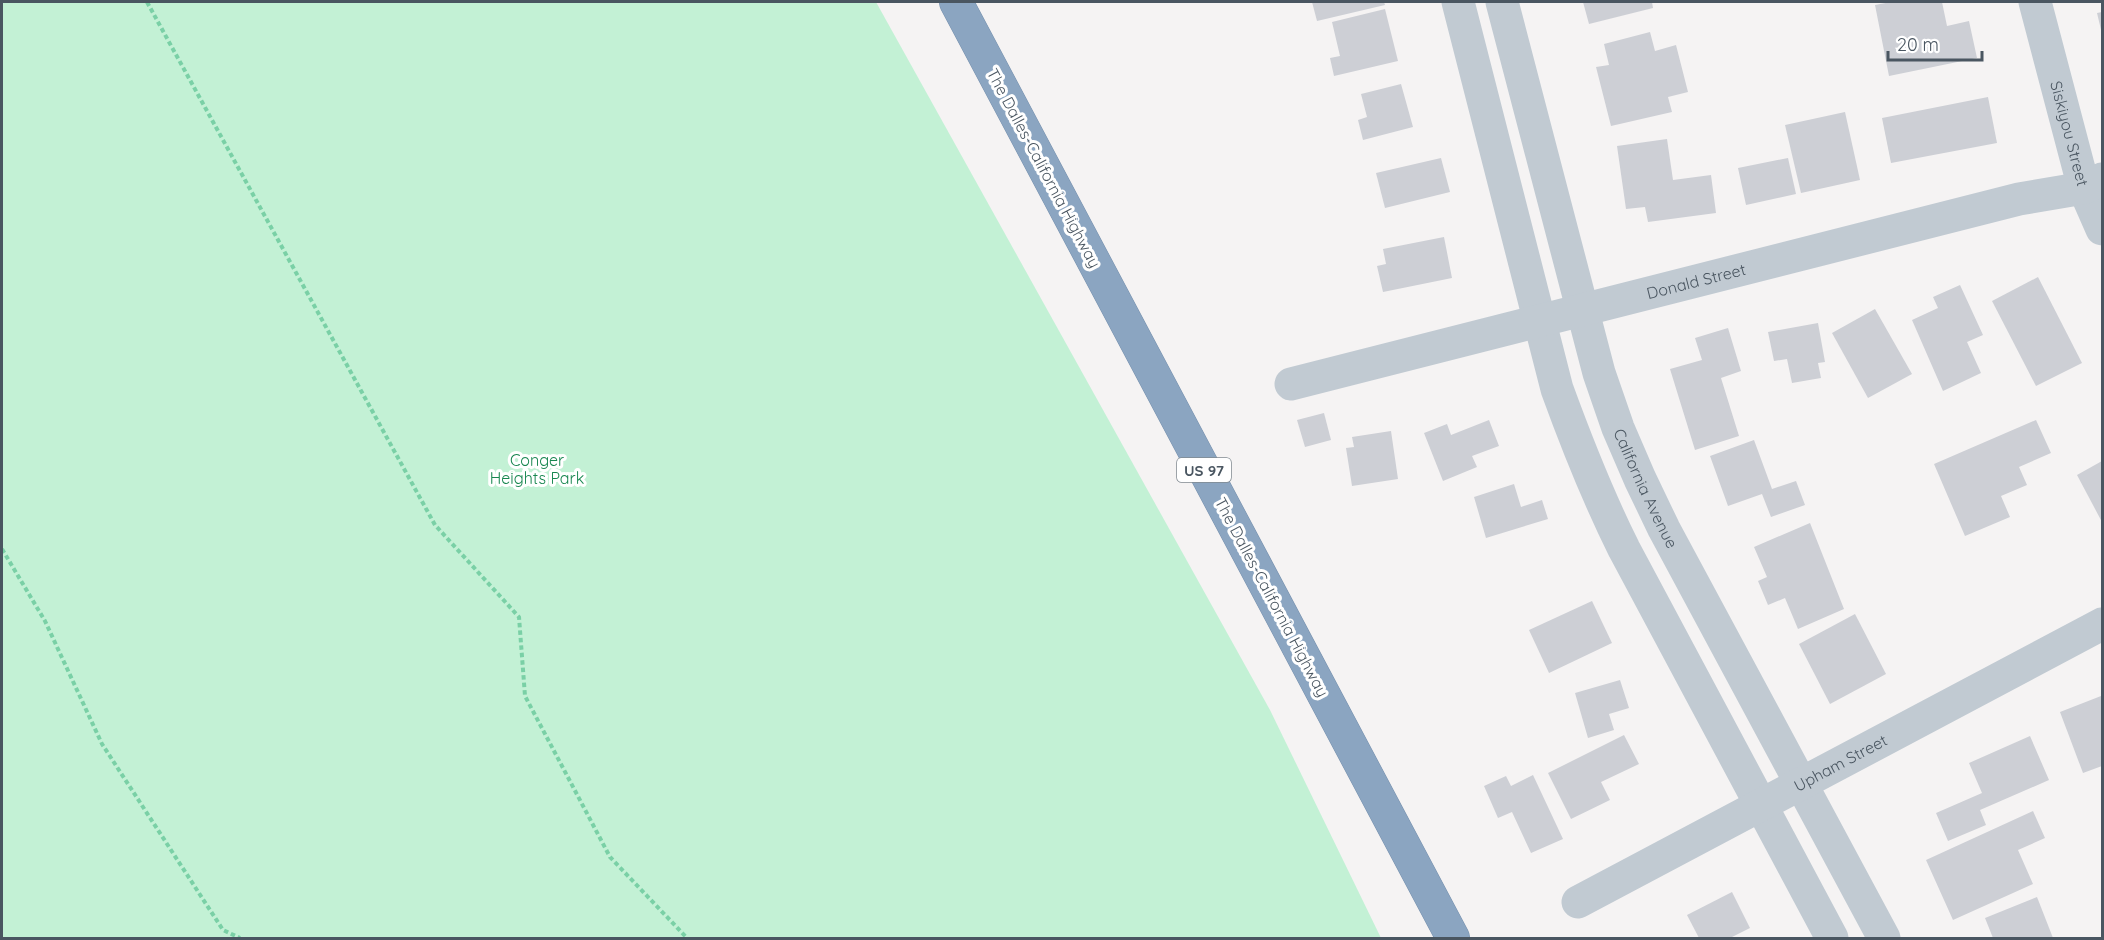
<svg xmlns="http://www.w3.org/2000/svg" width="2104" height="940" viewBox="0 0 2104 940" font-family="Quicksand,sans-serif">
	<rect width="100%" height="100%" fill="#f5f3f3"/>
	<!-- green -->
	<path fill="#c3f1d5" d="M 2,2 L 876,2 L 1270,710 L 1381,938 L 2,938 Z"/>
	<!-- building -->
	<g fill="#cdcfd5">
		<path d="M 1312,2 L 1384,2 L 1385,5 L 1317,21 Z"/>
		<path d="M 1583,2 L 1652,2 L 1653,8 L 1589,24 Z"/>
		<path d="M 1891,2 L 1942,2 L 1947,26 L 1969,21 L 1977,58 L 1889,76 L 1875,5 Z"/>
		<path d="M 1385,9 L 1398,61 L 1334,76 L 1330,58 L 1340,56 L 1332,22 Z"/>
		<path d="M 2102,12 L 2102,34 L 2097,13 Z"/>
		<path d="M 1650,32 L 1655,51 L 1676,45 L 1688,92 L 1668,97 L 1672,112 L 1611,126 L 1596,67 L 1609,65 L 1604,44 Z"/>
		<path d="M 1401,84 L 1413,127 L 1363,140 L 1358,120 L 1367,117 L 1361,94 Z"/>
		<path d="M 1988,97 L 1997,143 L 1891,163 L 1882,118 Z"/>
		<path d="M 1845,112 L 1860,180 L 1801,193 L 1785,125 Z"/>
		<path d="M 1667,139 L 1673,180 L 1711,175 L 1716,213 L 1648,222 L 1645,207 L 1626,209 L 1617,146 Z"/>
		<path d="M 1441,158 L 1450,192 L 1385,208 L 1376,173 Z"/>
		<path d="M 1788,158 L 1796,194 L 1746,205 L 1738,168 Z"/>
		<path d="M 1444,237 L 1452,278 L 1383,292 L 1377,266 L 1386,264 L 1383,249 Z"/>
		<path d="M 2038,277 L 2082,363 L 2036,386 L 1992,301 Z"/>
		<path d="M 1960,285 L 1983,335 L 1967,342 L 1981,373 L 1943,391 L 1912,320 L 1938,308 L 1933,297 Z"/>
		<path d="M 1875,309 L 1912,374 L 1868,398 L 1832,333 Z"/>
		<path d="M 1818,323 L 1825,362 L 1818,363 L 1821,378 L 1792,383 L 1787,359 L 1774,361 L 1768,332 Z"/>
		<path d="M 1728,328 L 1741,371 L 1721,378 L 1739,436 L 1695,450 L 1670,369 L 1702,360 L 1695,338 Z"/>
		<path d="M 1324,413 L 1331,440 L 1305,447 L 1297,420 Z"/>
		<path d="M 1489,420 L 1499,446 L 1472,456 L 1477,467 L 1443,481 L 1424,433 L 1447,424 L 1451,435 Z"/>
		<path d="M 2036,420 L 2051,453 L 2019,467 L 2027,485 L 2001,496 L 2010,517 L 1965,536 L 1934,464 Z"/>
		<path d="M 1391,431 L 1398,479 L 1352,486 L 1346,448 L 1354,447 L 1352,437 Z"/>
		<path d="M 1754,440 L 1772,489 L 1796,481 L 1805,505 L 1771,517 L 1762,494 L 1728,506 L 1710,456 Z"/>
		<path d="M 2102,461 L 2102,522 L 2077,475 Z"/>
		<path d="M 1514,484 L 1521,507 L 1542,500 L 1548,519 L 1486,538 L 1474,497 Z"/>
		<path d="M 1810,523 L 1844,609 L 1798,629 L 1785,598 L 1768,605 L 1758,581 L 1767,577 L 1754,547 Z"/>
		<path d="M 1592,601 L 1612,643 L 1549,673 L 1529,630 Z"/>
		<path d="M 1855,614 L 1886,674 L 1830,704 L 1799,644 Z"/>
		<path d="M 1620,680 L 1629,708 L 1609,714 L 1614,730 L 1588,738 L 1575,693 Z"/>
		<path d="M 2101,696 L 2102,766 L 2083,773 L 2060,712 Z"/>
		<path d="M 1624,735 L 1639,764 L 1601,782 L 1610,800 L 1571,819 L 1548,773 Z"/>
		<path d="M 2030,736 L 2049,780 L 1980,810 L 1986,825 L 1948,841 L 1936,813 L 1982,793 L 1969,763 Z"/>
		<path d="M 1533,775 L 1563,839 L 1531,853 L 1512,812 L 1498,818 L 1484,786 L 1506,776 L 1511,786 Z"/>
		<path d="M 2033,811 L 2045,838 L 2018,850 L 2033,884 L 1953,920 L 1926,860 Z"/>
		<path d="M 1732,892 L 1750,928 L 1730,938 L 1699,938 L 1687,915 Z"/>
		<path d="M 2037,897 L 2053,938 L 1993,938 L 1985,918 Z"/>
	</g>
	<g fill="none" stroke-linecap="round" stroke-linejoin="round">
		<!-- highway casing -->
		<g stroke="#7690ad" stroke-width="34">
			<path id="highway" d="M 956,2 L 1453,938"/>
		</g>
		<!-- path -->
		<g stroke="#7ad0a6" stroke-width="4" stroke-dasharray="4.5 3" stroke-linecap="butt">
			<path d="M 147,2 L 435,525 L 519,617 L 525,696 L 610,857 L 687,938"/>
			<path d="M 2,549 L 45,621 L 102,744 L 223,930 L 240,938"/>
		</g>
		<!-- minor -->
		<g stroke="#c1cad2" stroke-width="33">
			<path d="M 1458,2 L 1557,389 C 1577,444 1598,497 1624,549 L 1832,938"/>
			<path id="s1" d="M 1502,2 L 1599,373 L 1618,428 L 1640,479 L 1664,529 L 1884,938"/>
			<path id="s2" d="M 2035,2 L 2084,188 L 2102,229"/>
			<path id="s3" d="M 1291,384 L 2019,199 L 2084,188 L 2102,179"/>
			<path id="s4" d="M 1578,902 L 2102,624"/>
		</g>
		<!-- highway -->
		<use href="#highway" stroke="#8ba5c1" stroke-width="33"/>
	</g>
	<g text-anchor="middle" dominant-baseline="central" stroke-width="6" stroke-linejoin="round" paint-order="stroke">
		<!-- shield labels -->
		<rect fill="#fff" stroke="#808990" stroke-width="1.5" x="1177" y="458" width="54" height="24" rx="4.5"/>
		<g font-size="15" font-weight="bold" fill="#4a5661">
			<text x="1204" y="470">US 97</text>
		</g>
		<!-- street labels -->
		<g font-size="16" fill="#4a5661" stroke="#fff">
			<text stroke="none"><textPath href="#s2" startOffset="136">Siskiyou Street</textPath></text>
			<text transform="translate(1044 168) rotate(62)">The Dalles-California Highway</text>
			<text stroke="none"><textPath href="#s3" startOffset="418">Donald Street</textPath></text>
			<text stroke="none"><textPath href="#s1" startOffset="508">California Avenue</textPath></text>
			<text transform="translate(1272 597) rotate(62)">The Dalles-California Highway</text>
			<text stroke="none"><textPath href="#s4" startOffset="297">Upham Street</textPath></text>
		</g>
		<!-- park labels -->
		<g font-size="16" fill="#17864f" stroke="#fff">
			<text x="537" y="460">Conger<tspan x="537" dy="18">Heights Park</tspan></text>
		</g>
	</g>
	<!-- border -->
	<rect width="2104" height="940" fill="none" stroke="#4a5661" stroke-width="6"/>
	<!-- scale -->
	<path d="M1888 51v9h94v-9" fill="none" stroke="#4a5661" stroke-width="3"/>
	<text x="1897" y="51" font-size="18" fill="#4a5661" stroke="#ffffff" stroke-width="4.5" paint-order="stroke">20 m</text>
</svg>
